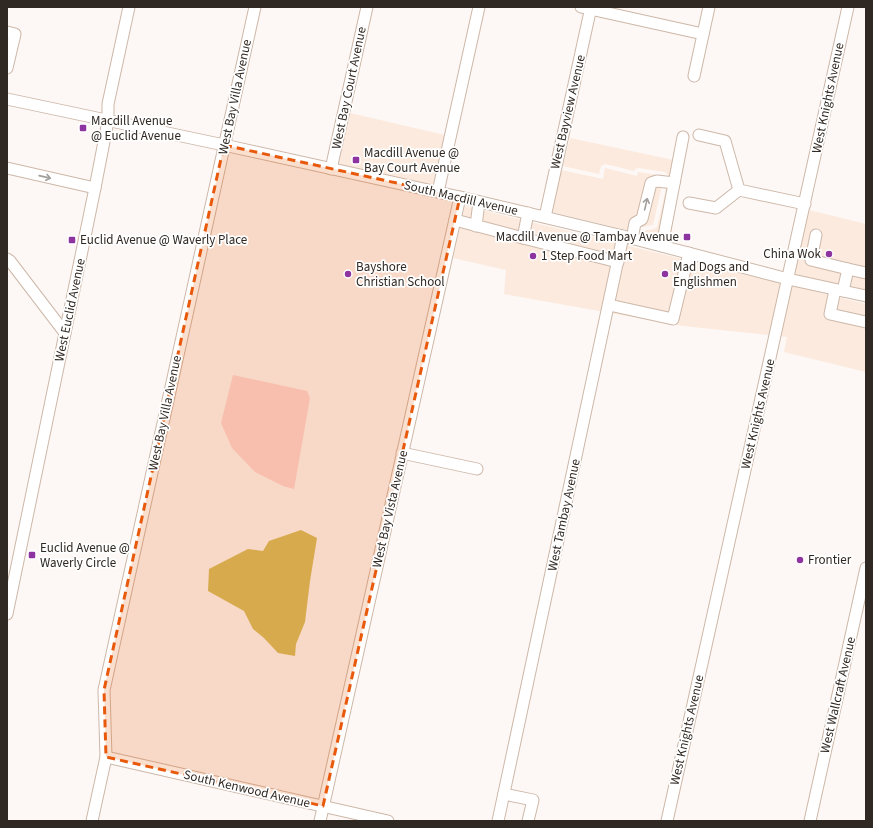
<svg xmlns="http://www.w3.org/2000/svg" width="873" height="828" viewBox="0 0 873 828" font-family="'Source Sans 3',sans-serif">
	<rect width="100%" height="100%" fill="#fdf8f5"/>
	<!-- built -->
	<g fill="#fbeadd">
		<path d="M 350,113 L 445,135 L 433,186 L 338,166 Z"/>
		<path d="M 570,138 L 678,161 L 658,240 L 631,233 L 654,229 L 657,227 L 669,177 L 667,174 L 665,172 L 639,168 L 635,169 L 634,171 L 605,164 L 601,166 L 599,174 L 563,166 Z"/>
		<path d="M 605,168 L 637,176 L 638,172 L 664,176 L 653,225 L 627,230 L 552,212 L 561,170 L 603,179 Z"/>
		<path d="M 465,206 L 866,304 L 866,372 L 784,352 L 787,337 L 683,326 L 504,294 L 506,270 L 453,258 Z"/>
		<path d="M 809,210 L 866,224 L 866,291 L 794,275 Z"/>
	</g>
	<!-- green -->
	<path fill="#fdd8d8" d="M 233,375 L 307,391 L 310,398 L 294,489 L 283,486 L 255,472 L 232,448 L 221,423 Z"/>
	<!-- water -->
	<path fill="#d3be5e" d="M 301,530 L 317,538 L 310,581 L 305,622 L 296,644 L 295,656 L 278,653 L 264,638 L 253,629 L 244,611 L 208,591 L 209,569 L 248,549 L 263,551 L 269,541 Z"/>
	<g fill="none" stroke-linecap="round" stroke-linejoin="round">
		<!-- minor casing -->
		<g stroke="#cdb8a9" stroke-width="13">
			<g id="minor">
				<path d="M 581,7 L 703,34"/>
				<path d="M 7,32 L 15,34 L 7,68"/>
				<path d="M 694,76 L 709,7"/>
				<path d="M 7,99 L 224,145 L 460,197 L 623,236 L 788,279 L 866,296"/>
				<path d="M 699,135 L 725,141 L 739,190 L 805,204"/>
				<path d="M 7,168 L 95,188"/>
				<path d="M 331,169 L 367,7"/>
				<path d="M 438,192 L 479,7"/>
				<path d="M 689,203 L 716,208 L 739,190"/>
				<path d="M 528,213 L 523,238 L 618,262"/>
				<path d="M 545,217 L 591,7"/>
				<path d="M 455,220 L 523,238"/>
				<path d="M 476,226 L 479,202"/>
				<path d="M 816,235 L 811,260 L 848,269 L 843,291"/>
				<path d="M 632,239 L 635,223 L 642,219 L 651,183 L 657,181 L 674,183"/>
				<path d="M 662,246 L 683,137"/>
				<path d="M 7,259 L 10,261 L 65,333"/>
				<path d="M 848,269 L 866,273"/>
				<path d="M 835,290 L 830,314 L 866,322"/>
				<path d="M 609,305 L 673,319 L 689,253"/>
				<path d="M 402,453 L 477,469"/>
				<path d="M 7,614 L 95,188 L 108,121 L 108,104 L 129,7"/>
				<path d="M 106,757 L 388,821"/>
				<path d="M 504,794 L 533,800 L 528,821"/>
				<path d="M 92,821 L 106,757 L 104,690 L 255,7"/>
				<path d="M 320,821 L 460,197"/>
				<path d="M 498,821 L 623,236"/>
				<path d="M 667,821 L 848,7"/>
				<path d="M 810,821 L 866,568"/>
			</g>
		</g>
		<!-- minor -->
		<use href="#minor" stroke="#fff" stroke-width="11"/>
	</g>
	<!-- one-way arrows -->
	<defs><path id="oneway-shaft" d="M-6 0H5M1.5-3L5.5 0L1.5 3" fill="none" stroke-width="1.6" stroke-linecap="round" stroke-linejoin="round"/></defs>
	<g stroke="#a29e9c">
		<use href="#oneway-shaft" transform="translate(45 177) rotate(13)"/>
		<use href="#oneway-shaft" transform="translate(646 204) rotate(-77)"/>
	</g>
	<!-- marked area -->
	<path fill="#e8590c" fill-opacity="0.2" stroke="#e8590c" stroke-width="3" stroke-dasharray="8 5" stroke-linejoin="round" d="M 224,145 L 460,197 L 323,806 L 106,757 L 104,690 Z"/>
	<!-- markers -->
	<g fill="#8d34a0" stroke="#fff" stroke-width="1.5">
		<rect x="79" y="124" width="8" height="8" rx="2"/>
		<rect x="352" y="156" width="8" height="8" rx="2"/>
		<rect x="683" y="233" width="8" height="8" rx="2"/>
		<rect x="68" y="236" width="8" height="8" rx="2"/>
		<circle cx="829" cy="254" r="4"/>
		<circle cx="533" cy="256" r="4"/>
		<circle cx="348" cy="274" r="4"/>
		<circle cx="665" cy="274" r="4"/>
		<rect x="28" y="551" width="8" height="8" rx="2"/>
		<circle cx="800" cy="560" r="4"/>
	</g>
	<g text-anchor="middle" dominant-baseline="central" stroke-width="3.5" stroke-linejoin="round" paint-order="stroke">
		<!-- street labels -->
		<g font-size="13" fill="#302822" stroke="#fff">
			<text transform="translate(349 88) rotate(-78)">West Bay Court Avenue</text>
			<text transform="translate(235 97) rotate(-78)">West Bay Villa Avenue</text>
			<text transform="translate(828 98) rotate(-78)">West Knights Avenue</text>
			<text transform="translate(568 112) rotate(-77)">West Bayview Avenue</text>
			<text transform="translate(461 198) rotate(13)">South Macdill Avenue</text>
			<text transform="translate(70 310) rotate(-78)">West Euclid Avenue</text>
			<text transform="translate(165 413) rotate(-78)">West Bay Villa Avenue</text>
			<text transform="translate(758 414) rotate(-77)">West Knights Avenue</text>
			<text transform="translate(390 509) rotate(-77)">West Bay Vista Avenue</text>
			<text transform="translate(564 515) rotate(-78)">West Tambay Avenue</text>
			<text transform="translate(838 695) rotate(-77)">West Wallcraft Avenue</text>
			<text transform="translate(687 730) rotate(-77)">West Knights Avenue</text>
			<text transform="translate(247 789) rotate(13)">South Kenwood Avenue</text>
		</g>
		<!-- poi labels -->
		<g font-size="13" fill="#302822" stroke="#fff" text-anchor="start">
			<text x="91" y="121">Macdill Avenue<tspan x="91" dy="15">@ Euclid Avenue</tspan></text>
			<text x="364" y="153">Macdill Avenue @<tspan x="364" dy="15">Bay Court Avenue</tspan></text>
			<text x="679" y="237" text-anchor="end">Macdill Avenue @ Tambay Avenue</text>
			<text x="80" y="240">Euclid Avenue @ Waverly Place</text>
			<text x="821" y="254" text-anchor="end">China Wok</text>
			<text x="541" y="256">1 Step Food Mart</text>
			<text x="356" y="267">Bayshore<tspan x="356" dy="15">Christian School</tspan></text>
			<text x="673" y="267">Mad Dogs and<tspan x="673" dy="15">Englishmen</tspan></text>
			<text x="40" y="548">Euclid Avenue @<tspan x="40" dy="15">Waverly Circle</tspan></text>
			<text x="808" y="560">Frontier</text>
		</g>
	</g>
	<!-- border -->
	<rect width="873" height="828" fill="none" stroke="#302822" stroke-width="16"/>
</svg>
